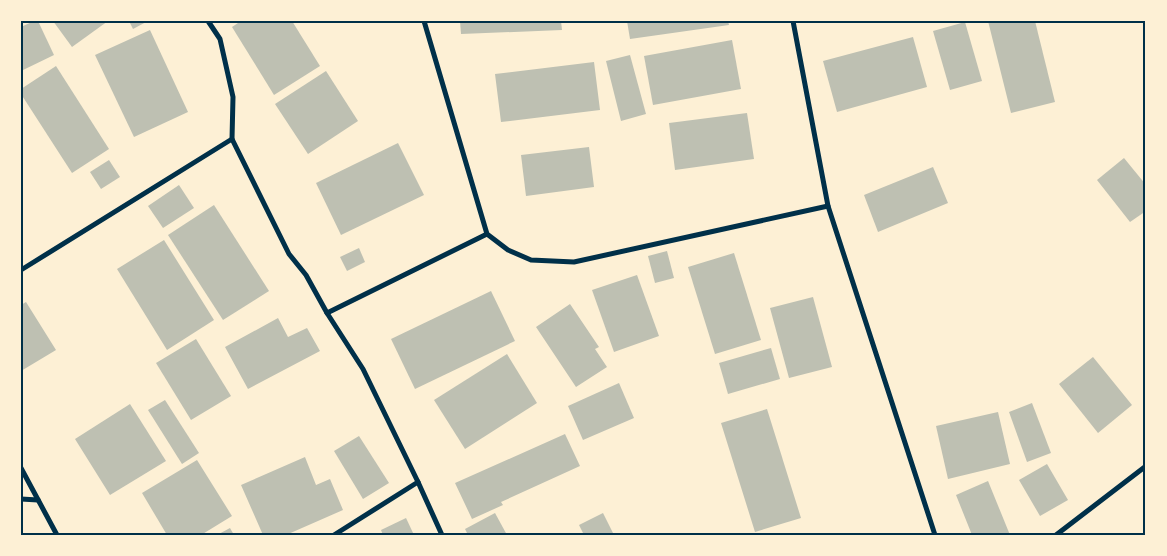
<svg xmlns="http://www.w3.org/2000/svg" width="1167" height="556" viewBox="0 0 1167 556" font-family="Montserrat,sans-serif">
	<rect width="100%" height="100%" fill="#fdf0d5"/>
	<!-- building -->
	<g fill="#bec0b2">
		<path d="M 34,21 L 38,21 L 54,55 L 21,71 L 21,27 Z"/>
		<path d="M 53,21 L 108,21 L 72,47 Z"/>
		<path d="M 129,21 L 148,21 L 133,29 Z"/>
		<path d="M 241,21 L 292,21 L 320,66 L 274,95 L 232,27 Z"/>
		<path d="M 460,21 L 561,21 L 562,30 L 461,34 Z"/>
		<path d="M 627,21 L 728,21 L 729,25 L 630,39 Z"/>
		<path d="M 988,21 L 1035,21 L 1055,102 L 1011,113 Z"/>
		<path d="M 965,22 L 982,81 L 950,90 L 933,31 Z"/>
		<path d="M 150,30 L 188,112 L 134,137 L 95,55 Z"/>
		<path d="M 913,37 L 927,87 L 837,112 L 823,61 Z"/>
		<path d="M 732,40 L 741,89 L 653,105 L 644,56 Z"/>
		<path d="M 630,55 L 646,114 L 621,121 L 606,61 Z"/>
		<path d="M 594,62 L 600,110 L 501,122 L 495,74 Z"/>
		<path d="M 56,66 L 109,149 L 72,173 L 21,94 L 21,89 Z"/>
		<path d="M 326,71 L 358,121 L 308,154 L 275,104 Z"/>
		<path d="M 747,113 L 754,159 L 675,170 L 669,123 Z"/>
		<path d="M 398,143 L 424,195 L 341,235 L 316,183 Z"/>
		<path d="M 589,147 L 594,187 L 526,196 L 521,155 Z"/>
		<path d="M 1124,158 L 1146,185 L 1146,211 L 1130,222 L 1097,180 Z"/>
		<path d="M 109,160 L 120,177 L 101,189 L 90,172 Z"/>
		<path d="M 933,167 L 948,203 L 878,232 L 864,195 Z"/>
		<path d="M 179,185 L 194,208 L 163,228 L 148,206 Z"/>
		<path d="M 214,205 L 269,291 L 223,320 L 168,235 Z"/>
		<path d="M 164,240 L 214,320 L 167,350 L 117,269 Z"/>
		<path d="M 359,248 L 365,262 L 347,271 L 340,257 Z"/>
		<path d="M 667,251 L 674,278 L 655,283 L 648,256 Z"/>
		<path d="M 734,253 L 761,340 L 715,354 L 688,267 Z"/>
		<path d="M 637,275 L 659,336 L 614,352 L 592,290 Z"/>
		<path d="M 491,291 L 515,341 L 415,389 L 391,339 Z"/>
		<path d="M 813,297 L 832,367 L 789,378 L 770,308 Z"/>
		<path d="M 26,302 L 56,350 L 21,371 L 21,305 Z"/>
		<path d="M 570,304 L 599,347 L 595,349 L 607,367 L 576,387 L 536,327 Z"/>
		<path d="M 278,318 L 288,337 L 307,328 L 320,351 L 248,389 L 225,347 Z"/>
		<path d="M 196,339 L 231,396 L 191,420 L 156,363 Z"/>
		<path d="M 771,348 L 780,379 L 728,394 L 719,363 Z"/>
		<path d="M 507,354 L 537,403 L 465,449 L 434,400 Z"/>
		<path d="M 1093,357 L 1132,405 L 1098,433 L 1059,384 Z"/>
		<path d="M 619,383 L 634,418 L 583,440 L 568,406 Z"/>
		<path d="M 165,400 L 199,453 L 182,464 L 148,410 Z"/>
		<path d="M 1032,403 L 1051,453 L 1027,462 L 1009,412 Z"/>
		<path d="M 130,404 L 166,461 L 110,495 L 75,439 Z"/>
		<path d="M 767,409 L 801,518 L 755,532 L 721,423 Z"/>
		<path d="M 998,412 L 1010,464 L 948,479 L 936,426 Z"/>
		<path d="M 565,434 L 580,466 L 501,502 L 503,505 L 472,519 L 455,483 Z"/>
		<path d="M 359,436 L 389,483 L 363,499 L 334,451 Z"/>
		<path d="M 305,457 L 316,485 L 330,479 L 343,510 L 286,535 L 263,535 L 241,485 Z"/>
		<path d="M 197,460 L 232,516 L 201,535 L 167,535 L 142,493 Z"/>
		<path d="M 1047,464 L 1068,500 L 1040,516 L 1019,480 Z"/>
		<path d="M 988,481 L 1010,535 L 972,535 L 956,495 Z"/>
		<path d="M 495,513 L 507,535 L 468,535 L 465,529 Z"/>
		<path d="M 603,513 L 614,535 L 584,535 L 579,525 Z"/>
		<path d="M 406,518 L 414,535 L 383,535 L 381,530 Z"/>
		<path d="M 230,528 L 234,535 L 217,535 Z"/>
	</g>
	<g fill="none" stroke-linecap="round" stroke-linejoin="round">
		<!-- minor -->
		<g stroke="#003049" stroke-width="5">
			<path d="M 208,21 L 220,39 L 233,97 L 232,139 L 289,254 L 306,275 L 327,313 L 363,369 L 418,482 L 442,535"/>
			<path d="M 424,21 L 487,234 L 508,250 L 531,260 L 574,262 L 828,206"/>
			<path d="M 793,21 L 828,206 L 935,535"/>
			<path d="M 21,270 L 232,139"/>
			<path d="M 327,313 L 487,234"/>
			<path d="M 21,468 L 57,535"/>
			<path d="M 21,499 L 38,500"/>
			<path d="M 334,535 L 418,482"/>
			<path d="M 1056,535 L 1146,466"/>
		</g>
	</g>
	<!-- border -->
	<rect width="1167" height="556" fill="none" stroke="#fdf0d5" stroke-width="45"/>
	<rect x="22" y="22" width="1122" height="512" fill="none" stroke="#003049" stroke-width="2"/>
</svg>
